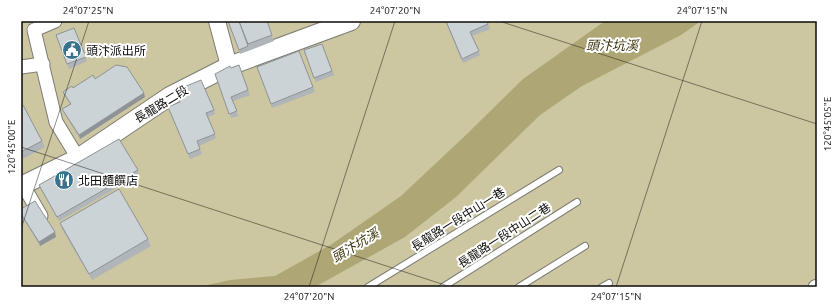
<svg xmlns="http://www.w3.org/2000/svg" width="838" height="308" viewBox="0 0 838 308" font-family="Ubuntu,'Noto Sans TC',sans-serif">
	<rect width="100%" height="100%" fill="#f3f2eb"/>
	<!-- green -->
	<rect fill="#ccc6a1" x="21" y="21" width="796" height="266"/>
	<!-- water -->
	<path fill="#aea674" d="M 605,21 L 701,21 L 681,35 L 582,86 L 540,115 L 456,197 L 405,237 L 315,287 L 199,287 L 230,280 L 275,276 L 332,244 L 401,196 L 467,134 L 523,79 Z"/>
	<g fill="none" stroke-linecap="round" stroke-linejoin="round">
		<!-- service casing -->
		<g stroke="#7d7c75" stroke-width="8">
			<g id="service">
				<path d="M 368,287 L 559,170"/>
				<path d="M 443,287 L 577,202"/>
				<path d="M 519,287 L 585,246"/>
				<path d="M 602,287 L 609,283"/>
			</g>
		</g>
		<!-- minor casing -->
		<g stroke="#7d7c75" stroke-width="15">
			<g id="minor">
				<path d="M 55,21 L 34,30 L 56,122 L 78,158"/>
				<path d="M 21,67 L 43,64"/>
				<path d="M 23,185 L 41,216"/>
				<path d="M 815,287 L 817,286"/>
			</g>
		</g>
		<!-- tertiary casing -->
		<g stroke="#7d7c75" stroke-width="18">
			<path id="tertiary" d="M 217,21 L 229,66"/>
		</g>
		<!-- secondary casing -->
		<g stroke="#7d7c75" stroke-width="20">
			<path id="secondary" d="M 21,186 L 78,158 L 170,96 L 229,66 L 351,21"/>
		</g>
		<!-- service -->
		<use href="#service" stroke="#fff" stroke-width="6"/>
		<!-- minor -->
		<use href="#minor" stroke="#fff" stroke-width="13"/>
		<!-- tertiary -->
		<use href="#tertiary" stroke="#fff" stroke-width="16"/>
		<!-- secondary -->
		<use href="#secondary" stroke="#fff" stroke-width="18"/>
	</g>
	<!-- wall -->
	<g fill="#afb5b9">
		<path d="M 22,21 L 37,21 L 37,22 L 30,24 L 28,21 L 23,23 Z"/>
		<path d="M 228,21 L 267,21 L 274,41 L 240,54 Z"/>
		<path d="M 445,21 L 487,21 L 490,29 L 472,36 L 480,55 L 463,63 Z"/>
		<path d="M 74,28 L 87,61 L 69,69 L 56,35 Z"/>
		<path d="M 322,44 L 334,75 L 316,82 L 304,50 Z"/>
		<path d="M 299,51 L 315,92 L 272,108 L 257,67 Z"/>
		<path d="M 239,65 L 250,95 L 233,101 L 238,116 L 231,118 L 215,74 Z"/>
		<path d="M 95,79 L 144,93 L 145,97 L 80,139 L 64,113 L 62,109 L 70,104 L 65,96 L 63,92 Z"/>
		<path d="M 201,80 L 215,114 L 208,117 L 216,138 L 199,146 L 202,154 L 190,159 L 168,107 L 180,102 L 186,92 Z"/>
		<path d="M 21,106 L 42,141 L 45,147 L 21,160 Z"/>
		<path d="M 138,170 L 139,175 L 59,221 L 41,190 L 39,185 Z"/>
		<path d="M 21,209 L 56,237 L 40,246 L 21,215 Z"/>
		<path d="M 60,223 L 148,239 L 151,246 L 92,280 L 62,229 Z"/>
	</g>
	<!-- shaded-wall -->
	<g fill="#8e9496">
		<path d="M 144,93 L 145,97 L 80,139 L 79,135 Z"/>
		<path d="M 55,232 L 56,237 L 40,246 L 39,242 Z"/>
	</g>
	<!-- building -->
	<g fill="#cbd3d7" stroke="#8e9496">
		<path d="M 228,21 L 239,21 L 248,46 L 239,50 Z"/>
		<path d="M 239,21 L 267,21 L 272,35 L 248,44 Z"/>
		<path d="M 446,21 L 487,21 L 488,24 L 470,32 L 479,51 L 462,59 Z"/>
		<path d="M 74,28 L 86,57 L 67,64 L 56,35 Z"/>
		<path d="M 322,44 L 332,71 L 314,78 L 304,50 Z"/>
		<path d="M 299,51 L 313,87 L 271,104 L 257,67 Z"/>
		<path d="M 116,65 L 127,67 L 144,93 L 79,135 L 62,109 L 71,104 L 63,92 L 72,86 L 73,88 L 93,75 L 95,79 Z"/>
		<path d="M 239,65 L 248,90 L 231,97 L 237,111 L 229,114 L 215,74 L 230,66 L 231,68 Z"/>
		<path d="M 201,80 L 214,110 L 206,113 L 215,134 L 197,141 L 200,149 L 188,154 L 168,107 L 180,102 L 178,95 L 186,92 L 184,87 Z"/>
		<path d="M 23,105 L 42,141 L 21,152 L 21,106 Z"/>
		<path d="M 119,139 L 138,170 L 57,217 L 39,185 Z"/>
		<path d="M 119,189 L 148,239 L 89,274 L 60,223 Z"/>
		<path d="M 35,201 L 55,232 L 39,242 L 21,214 L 21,209 Z"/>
	</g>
	<!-- ticks -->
	<path fill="none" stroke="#0c0b09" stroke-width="1" stroke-opacity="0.45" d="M 499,21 L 817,124M 21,147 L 451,287M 21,229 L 89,21M 309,287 L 395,21M 616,287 L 702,21"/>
	<!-- icons -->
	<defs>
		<g id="civic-disc" transform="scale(1)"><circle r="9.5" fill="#39728c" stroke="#fff"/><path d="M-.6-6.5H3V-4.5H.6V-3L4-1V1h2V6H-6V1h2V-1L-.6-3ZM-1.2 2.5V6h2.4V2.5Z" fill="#fff"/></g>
		<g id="restaurant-disc" transform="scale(1)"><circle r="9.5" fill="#39728c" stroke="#fff"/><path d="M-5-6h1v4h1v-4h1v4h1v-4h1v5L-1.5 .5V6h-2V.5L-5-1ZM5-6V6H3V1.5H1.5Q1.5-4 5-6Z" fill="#fff"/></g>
	</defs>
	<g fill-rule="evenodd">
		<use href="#civic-disc" x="72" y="50"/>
		<use href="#restaurant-disc" x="64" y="180"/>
	</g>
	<g text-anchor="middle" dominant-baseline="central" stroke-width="4" stroke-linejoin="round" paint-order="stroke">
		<!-- poi labels -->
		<g font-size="12" fill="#0c0b09" stroke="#fff" text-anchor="start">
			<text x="86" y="50">頭汴派出所</text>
			<text x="78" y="180">北田麵饌店</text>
		</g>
		<!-- street labels -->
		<g font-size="12" fill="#0c0b09" stroke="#fff">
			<text transform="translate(161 104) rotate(-31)">長龍路二段</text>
			<text transform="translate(458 219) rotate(-32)">長龍路一段中山一巷</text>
			<text transform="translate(504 235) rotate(-33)">長龍路一段中山二巷</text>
		</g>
		<!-- water labels -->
		<g font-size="13" font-style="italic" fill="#3a3309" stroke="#fff">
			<text x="612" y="45">頭汴坑溪</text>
			<text transform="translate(355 245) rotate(-31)">頭汴坑溪</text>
		</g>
	</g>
	<!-- border -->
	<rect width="838" height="308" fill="none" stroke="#ffffff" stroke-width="44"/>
	<rect x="22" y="22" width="794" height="264" fill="none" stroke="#0c0b09" stroke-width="1.5"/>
	<g font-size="10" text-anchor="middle" fill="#0c0b09">
		<text x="88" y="14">24°07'25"N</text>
		<text x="395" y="14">24°07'20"N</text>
		<text x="702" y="14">24°07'15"N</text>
		<text transform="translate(827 124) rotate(-90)" y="4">120°45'05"E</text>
		<text transform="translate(11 147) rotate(-90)" y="4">120°45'00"E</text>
		<text x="309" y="300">24°07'20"N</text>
		<text x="616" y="300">24°07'15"N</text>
	</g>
</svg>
